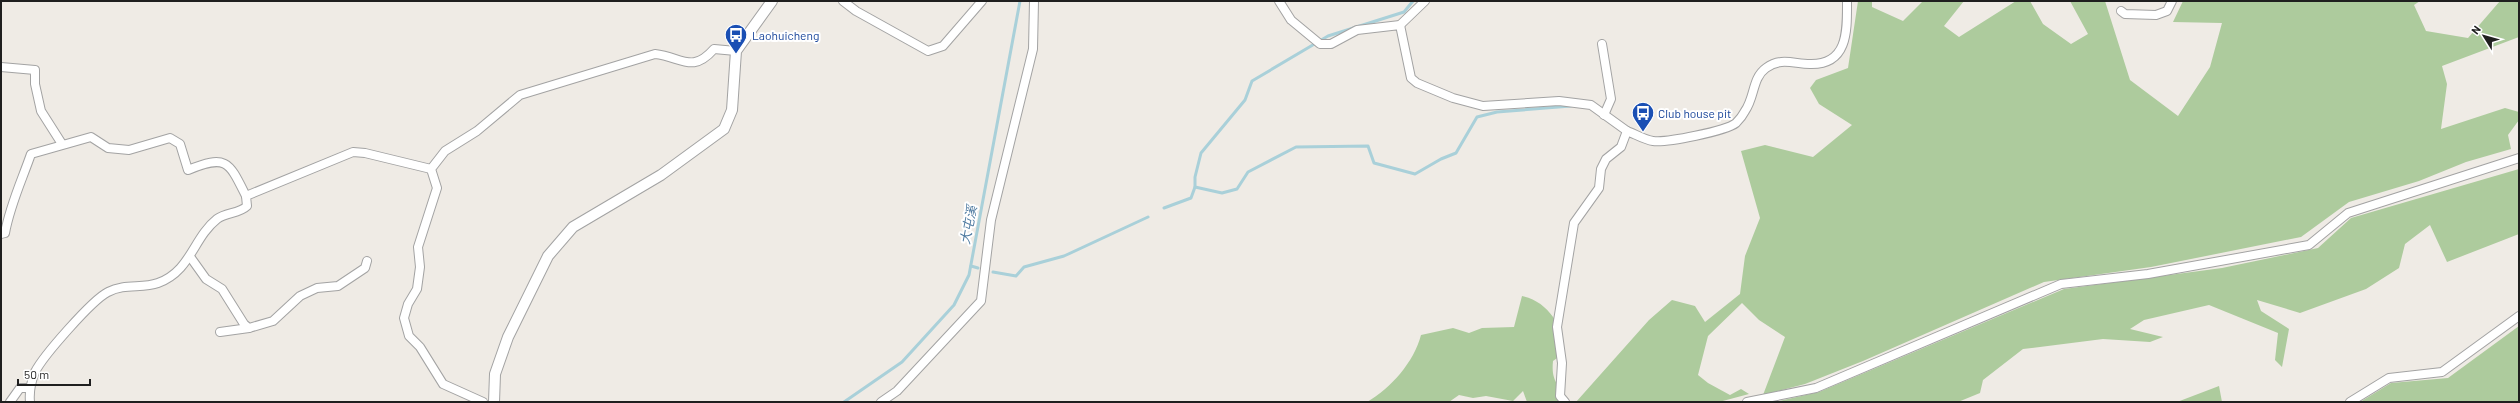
<svg xmlns="http://www.w3.org/2000/svg" width="2520" height="403" viewBox="0 0 2520 403" font-family="Barlow,'Noto Sans TC',sans-serif">
	<rect width="100%" height="100%" fill="#efebe5"/>
	<!-- forest -->
	<g fill="#adcb9d">
		<path d="M 1858,1 L 1872,1 L 1872,7 L 1903,21 L 1923,1 L 1964,1 L 1944,26 L 1959,37 L 2016,1 L 2030,1 L 2043,24 L 2071,44 L 2088,34 L 2070,1 L 2105,1 L 2130,80 L 2178,116 L 2210,67 L 2222,23 L 2173,22 L 2183,1 L 2420,1 L 2414,5 L 2426,31 L 2468,38 L 2500,1 L 2519,1 L 2519,37 L 2442,66 L 2447,84 L 2441,129 L 2505,108 L 2519,112 L 2519,120 L 2508,135 L 2511,149 L 2466,162 L 2419,181 L 2349,202 L 2301,237 L 2151,267 L 2044,282 L 1863,361 L 1805,384 L 1763,395 L 1785,337 L 1759,320 L 1742,303 L 1708,336 L 1698,375 L 1708,383 L 1730,395 L 1741,389 L 1749,394 L 1719,402 L 1576,402 L 1649,320 L 1672,300 L 1695,306 L 1705,322 L 1740,294 L 1745,256 L 1760,218 L 1741,151 L 1765,145 L 1813,157 L 1852,125 L 1819,104 L 1810,88 L 1816,80 L 1848,68 Z"/>
		<path d="M 2519,169 L 2519,234 L 2447,262 L 2430,225 L 2405,244 L 2399,268 L 2366,289 L 2300,313 L 2257,300 L 2261,311 L 2289,329 L 2282,367 L 2275,360 L 2278,333 L 2209,305 L 2144,320 L 2130,329 L 2163,337 L 2150,342 L 2103,339 L 2023,349 L 1983,380 L 1980,393 L 1958,402 L 1775,402 L 1819,392 L 2064,289 L 2222,268 L 2318,248 L 2351,218 Z"/>
		<path d="M 1522,296 C 1548,301 1565,328 1564,353 L 1553,361 C 1551,381 1558,381 1563,399 L 1559,402 L 1527,402 L 1523,391 L 1513,401 L 1486,396 L 1473,398 L 1459,395 L 1449,402 L 1367,402 C 1391,388 1414,362 1421,335 L 1453,328 L 1469,333 L 1482,328 L 1514,327 Z"/>
		<path d="M 2519,326 L 2519,402 L 2360,402 L 2391,383 L 2448,378 Z"/>
		<path d="M 2219,386 L 2222,402 L 2177,402 Z"/>
	</g>
	<g fill="none" stroke-linecap="round" stroke-linejoin="round">
		<!-- stream -->
		<g stroke="#a9d0d9" stroke-width="3">
			<path d="M 1195,187 L 1222,193 L 1237,189 L 1248,172 L 1296,147 L 1368,146 L 1374,163 L 1415,174 L 1441,159 L 1456,153 L 1477,117 L 1497,112 L 1571,106"/>
			<path d="M 1164,208 L 1191,198 L 1195,187 L 1195,177 L 1201,153 L 1245,100 L 1252,81 L 1328,36 L 1404,12 L 1413,1"/>
			<path d="M 971,266 L 978,268"/>
			<path d="M 993,272 L 1016,276 L 1024,267 L 1064,256 L 1148,217"/>
			<path d="M 844,402 L 902,362 L 954,305 L 969,275 L 1020,1"/>
		</g>
		<!-- minor casing -->
		<g stroke="#a3a3a3" stroke-width="10">
			<g id="minor">
				<path d="M 843,1 L 856,11 L 928,51 L 943,46 L 982,1"/>
				<path d="M 1279,1 L 1291,20 L 1320,44 L 1331,44 L 1357,30 L 1400,25 L 1411,78 L 1417,83 L 1453,98 L 1483,106 L 1559,101 L 1591,105 L 1627,131 L 1621,147 L 1606,159 L 1601,169 L 1599,188 L 1574,223 L 1557,327 L 1562,363 L 1560,396 L 1565,402"/>
				<path d="M 2121,11 L 2125,14 L 2156,15 L 2167,11 L 2172,1"/>
				<path d="M 1400,25 L 1425,1"/>
				<path d="M 1602,44 L 1611,99 L 1604,115"/>
				<path d="M 1,67 L 35,70 L 35,84 L 41,111 L 62,144"/>
				<path d="M 1627,131 C 1635,134 1645,140 1653,141 C 1666,143 1726,131 1736,123 C 1739,120 1743,115 1745,111 C 1755,97 1752,78 1766,68 C 1781,57 1794,64 1810,64 C 1849,65 1847,29 1847,1"/>
				<path d="M 1,234 L 5,233 C 10,205 22,180 31,154 L 91,137 L 108,148 L 129,150 L 170,138 L 180,144 L 188,170 C 227,154 229,162 246,196"/>
				<path d="M 191,258 L 206,279 L 222,289 L 244,324 L 249,328 L 273,321 L 300,296 L 317,288 L 338,286 L 365,268 L 367,261"/>
				<path d="M 220,332 L 249,328"/>
				<path d="M 10,402 L 20,388 L 30,388"/>
				<path d="M 30,402 C 29,392 31,382 35,372 C 43,356 92,300 108,292 C 125,283 142,289 158,283 C 191,271 193,238 217,219 C 226,212 239,214 247,206 L 246,196 L 353,152 L 365,153 L 431,169"/>
				<path d="M 483,402 L 443,384 L 420,347 L 409,336 L 404,318 L 408,304 L 417,289 L 420,267 L 418,247 L 437,188 L 431,169 L 445,151 L 477,131 L 520,95 L 655,54 C 682,57 692,74 714,49 L 736,51"/>
				<path d="M 881,402 L 897,391 L 981,301 L 991,220 L 1033,49 L 1034,1"/>
				<path d="M 1747,402 L 1816,388 L 2061,284 L 2148,274 L 2309,245 L 2348,213 L 2519,158"/>
				<path d="M 2350,402 L 2389,378 L 2442,372 L 2519,316"/>
			</g>
		</g>
		<!-- tertiary casing -->
		<g stroke="#a3a3a3" stroke-width="12">
			<path id="tertiary" d="M 494,402 L 495,374 L 508,337 L 548,256 L 573,227 L 661,175 L 724,129 L 732,110 L 736,51 L 772,1"/>
		</g>
		<!-- minor -->
		<use href="#minor" stroke="#fff" stroke-width="8"/>
		<!-- tertiary -->
		<use href="#tertiary" stroke="#fff" stroke-width="10"/>
	</g>
	<!-- icons -->
	<defs>
		<g id="bus-pin" transform="scale(1.15)"><path d="M0 17L-7.5 6A9.5 9.5 0 1 1 7.5 6Z" fill="#1a4fb4" stroke="#fff"/><path d="M-5-6H5V4H4V6H2V4H-2V6H-4V4H-5ZM-3.5-4V0h7V-4ZM-3.5 1.2v1.5H-2V1.2ZM2 1.2v1.5H3.5V1.2Z" fill="#fff"/></g>
	</defs>
	<g fill-rule="evenodd">
		<use href="#bus-pin" x="736" y="35"/>
		<use href="#bus-pin" x="1643" y="113"/>
	</g>
	<g text-anchor="middle" dominant-baseline="central" stroke-width="4" stroke-linejoin="round" paint-order="stroke">
		<!-- transit labels -->
		<g font-size="12" fill="#164399" stroke="#fff" text-anchor="start">
			<text x="752" y="35">Laohuicheng</text>
			<text x="1658" y="113">Club house pit</text>
		</g>
		<!-- water labels -->
		<g font-size="13" font-style="italic" fill="#4e7aa0" stroke="#fff">
			<text transform="translate(968 225) rotate(-79)">大屯溪</text>
		</g>
	</g>
	<!-- border -->
	<rect width="2520" height="403" fill="none" stroke="#1f1f1f" stroke-width="4"/>
	<!-- north arrow -->
	<g transform="translate(2484 36) rotate(307)" stroke="#ffffff" stroke-width="3" paint-order="stroke">
	<path d="M0-3L7 15L0 10L-7 15Z" fill="#1f1f1f"/>
	<text y="-6" font-size="11" font-weight="bold" text-anchor="middle" fill="#1f1f1f">N</text>
	</g>
	<!-- scale -->
	<path d="M18 379v6h72v-6" fill="none" stroke="#1f1f1f" stroke-width="2"/>
	<text x="24" y="379" font-size="12" fill="#1f1f1f" stroke="#ffffff" stroke-width="3" paint-order="stroke">50 m</text>
</svg>
